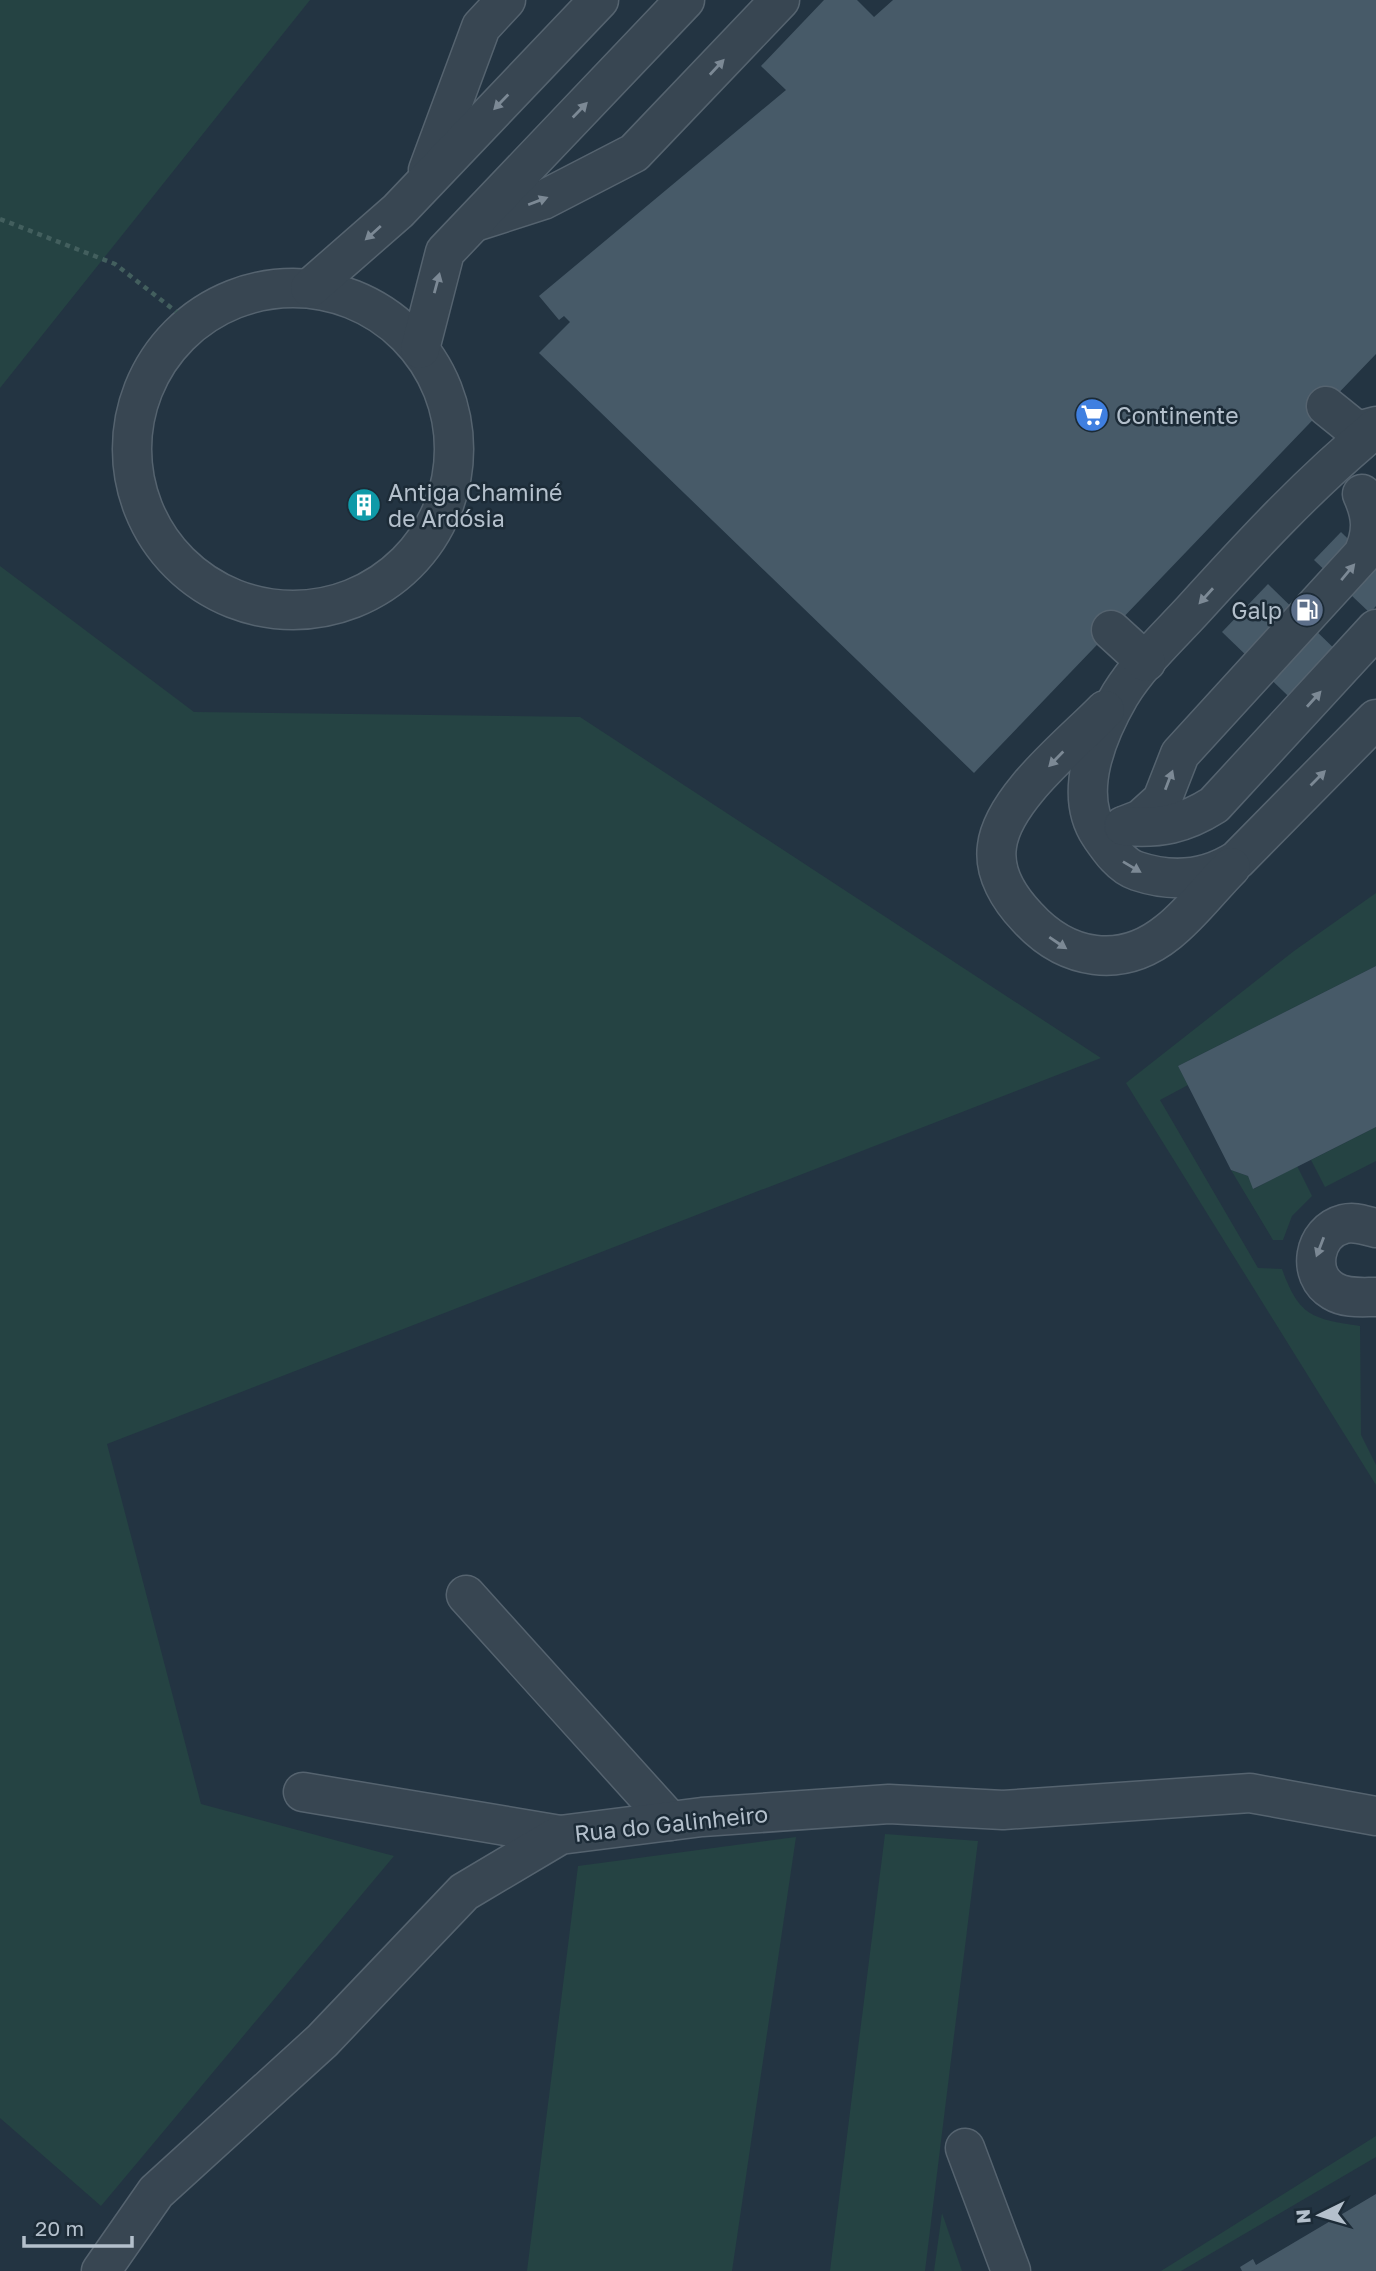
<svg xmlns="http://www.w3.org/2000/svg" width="1376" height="2271" viewBox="0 0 1376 2271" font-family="'Golos Text',sans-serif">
	<rect width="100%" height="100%" fill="#233442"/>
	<!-- green -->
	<g fill="#254343">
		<path d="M 0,0 L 310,0 L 0,388 Z"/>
		<path d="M 0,566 L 194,712 L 580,717 L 1101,1058 L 107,1444 L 201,1804 L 394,1856 L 101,2206 L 0,2118 Z"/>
		<path d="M 1376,893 L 1376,966 L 1178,1066 L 1188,1085 L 1160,1100 L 1258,1268 L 1282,1269 C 1299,1316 1312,1319 1360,1326 L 1361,1435 L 1376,1465 L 1376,1485 L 1126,1083 L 1294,951 Z"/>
		<path d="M 1376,1127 L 1376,1161 L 1325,1187 L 1311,1160 Z"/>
		<path d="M 1297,1166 L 1312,1196 L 1292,1216 L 1283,1240 L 1273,1240 L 1231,1170 L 1248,1176 L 1254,1189 Z"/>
		<path d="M 885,1834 L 978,1841 L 925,2271 L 830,2271 Z"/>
		<path d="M 796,1837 L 732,2271 L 527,2271 L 578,1866 Z"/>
		<path d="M 1376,2136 L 1376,2157 L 1181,2271 L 1161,2271 Z"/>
		<path d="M 942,2213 L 962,2271 L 934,2271 Z"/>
	</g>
	<!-- building -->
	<g fill="#475a68">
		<path d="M 824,0 L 857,0 L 874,17 L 893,0 L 1376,0 L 1376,354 L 974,773 L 539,353 L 570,322 L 564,316 L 559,320 L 539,296 L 786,90 L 761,66 Z"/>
		<path d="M 1341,532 L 1376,566 L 1376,606 L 1370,613 L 1314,560 Z"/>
		<path d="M 1268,584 L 1347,661 L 1311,718 L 1222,632 Z"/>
		<path d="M 1376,966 L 1376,1127 L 1253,1189 L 1248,1176 L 1231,1170 L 1178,1066 Z"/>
		<path d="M 1376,2194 L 1376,2271 L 1242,2271 L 1240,2267 L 1253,2259 L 1256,2265 Z"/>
	</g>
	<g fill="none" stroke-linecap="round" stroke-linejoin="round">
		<!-- minor casing -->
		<g stroke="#55636f" stroke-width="41">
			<g id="minor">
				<path d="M 428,170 L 481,27 L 506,0"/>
				<path d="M 478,221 L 543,200 L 634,153 L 780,0"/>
				<circle cx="293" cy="449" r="161"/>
				<path d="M 310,288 L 398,211 L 599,0"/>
				<path d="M 420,349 L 445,252 L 685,0"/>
				<path d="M 1326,406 L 1357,431 L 1376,426"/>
				<path d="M 1376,428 C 1309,483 1251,546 1192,611 C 1168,637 1139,664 1120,695 C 1098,733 1072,793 1100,835 C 1109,848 1121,866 1137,871 C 1173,883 1206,880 1237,860 L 1376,719"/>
				<path d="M 1111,630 L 1146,662"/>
				<path d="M 1105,710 C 1073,743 1003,798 997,846 C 993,873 1010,899 1027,917 C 1066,960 1121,970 1168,932 C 1191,914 1210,888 1231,867"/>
				<path d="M 1123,826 L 1141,819 L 1162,800 L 1180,754 L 1363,554 C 1373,532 1372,516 1362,494"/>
				<path d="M 1124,826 C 1160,829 1184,824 1214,805 L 1376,629"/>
				<path d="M 1376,1228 C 1365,1226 1356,1221 1344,1224 C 1313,1232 1306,1275 1333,1291 C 1346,1299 1362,1297 1376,1297"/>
				<path d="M 466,1595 L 670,1821"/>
				<path d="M 303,1792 L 560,1835"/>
				<path d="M 965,2148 L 1011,2271"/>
				<path d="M 101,2271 L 156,2192 L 322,2041 L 464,1892 L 560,1835 L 702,1817 L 889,1804 L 1003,1810 L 1250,1793 L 1376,1816"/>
			</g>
		</g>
		<!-- path -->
		<path stroke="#435f5e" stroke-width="4.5" stroke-dasharray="5 5" stroke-linecap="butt" d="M 0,219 L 115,264 L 192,324"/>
		<!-- minor -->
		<use href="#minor" stroke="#384652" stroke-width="38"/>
	</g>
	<!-- one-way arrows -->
	<defs><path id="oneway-solid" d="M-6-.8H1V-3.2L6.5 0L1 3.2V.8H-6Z" transform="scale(1.75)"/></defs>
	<g fill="#7c8995">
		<use href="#oneway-solid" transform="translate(717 67) rotate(-47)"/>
		<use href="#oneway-solid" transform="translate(501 102) rotate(134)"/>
		<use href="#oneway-solid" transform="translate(580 110) rotate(-46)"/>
		<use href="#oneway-solid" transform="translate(538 201) rotate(-21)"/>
		<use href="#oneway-solid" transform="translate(373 233) rotate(138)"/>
		<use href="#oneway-solid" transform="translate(437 283) rotate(-75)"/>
		<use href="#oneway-solid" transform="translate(1348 572) rotate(-50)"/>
		<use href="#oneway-solid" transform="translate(1206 596) rotate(132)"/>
		<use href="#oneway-solid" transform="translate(1314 699) rotate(-48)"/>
		<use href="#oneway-solid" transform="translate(1056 759) rotate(134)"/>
		<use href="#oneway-solid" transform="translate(1318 778) rotate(-45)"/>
		<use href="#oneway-solid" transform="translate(1169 780) rotate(-69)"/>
		<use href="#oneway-solid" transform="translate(1132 867) rotate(31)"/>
		<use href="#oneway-solid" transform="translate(1058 943) rotate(34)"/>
		<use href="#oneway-solid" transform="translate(1320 1247) rotate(111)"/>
	</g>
	<!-- icons -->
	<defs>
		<g id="supermarket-disc" transform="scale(1.75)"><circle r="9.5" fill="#3f7fe0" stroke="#1c2b37"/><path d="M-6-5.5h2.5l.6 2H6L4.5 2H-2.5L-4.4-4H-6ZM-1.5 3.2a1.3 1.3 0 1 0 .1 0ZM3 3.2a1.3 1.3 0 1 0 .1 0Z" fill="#fff"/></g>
		<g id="building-disc" transform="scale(1.75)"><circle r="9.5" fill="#0f9aa8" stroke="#1c2b37"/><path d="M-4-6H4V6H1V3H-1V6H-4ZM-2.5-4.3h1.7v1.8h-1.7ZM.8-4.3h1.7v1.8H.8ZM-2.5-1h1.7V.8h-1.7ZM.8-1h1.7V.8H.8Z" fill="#fff"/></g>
		<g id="fuel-disc" transform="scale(1.75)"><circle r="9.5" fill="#5c6f8a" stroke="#1c2b37"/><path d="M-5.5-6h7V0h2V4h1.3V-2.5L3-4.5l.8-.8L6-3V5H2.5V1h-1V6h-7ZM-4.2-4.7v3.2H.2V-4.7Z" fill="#fff"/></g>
	</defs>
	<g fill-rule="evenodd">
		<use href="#supermarket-disc" x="1092" y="415"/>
		<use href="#building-disc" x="364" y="505"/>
		<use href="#fuel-disc" x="1307" y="610"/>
	</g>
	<g text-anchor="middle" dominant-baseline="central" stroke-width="5" stroke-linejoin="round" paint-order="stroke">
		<!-- poi labels -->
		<g font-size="23" fill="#b4c0cc" stroke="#1c2b37" text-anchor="start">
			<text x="1116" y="415">Continente</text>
			<text x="388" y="492">Antiga Chaminé<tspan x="388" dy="26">de Ardósia</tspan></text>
			<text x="1282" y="610" text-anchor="end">Galp</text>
		</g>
		<!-- street labels -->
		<g font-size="23" fill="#b4c0cc" stroke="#1c2b37">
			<text transform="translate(671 1823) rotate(-6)">Rua do Galinheiro</text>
		</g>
	</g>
	<!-- north arrow -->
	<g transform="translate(1320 2215) rotate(265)" stroke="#1c2b37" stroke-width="5" paint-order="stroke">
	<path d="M0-5L12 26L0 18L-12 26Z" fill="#b4c0cc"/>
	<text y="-10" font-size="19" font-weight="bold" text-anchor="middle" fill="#b4c0cc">N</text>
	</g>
	<!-- scale -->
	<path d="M24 2236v10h108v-10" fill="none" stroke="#b4c0cc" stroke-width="3.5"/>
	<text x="35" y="2236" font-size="21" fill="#b4c0cc" stroke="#1c2b37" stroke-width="5" paint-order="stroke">20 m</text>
</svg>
